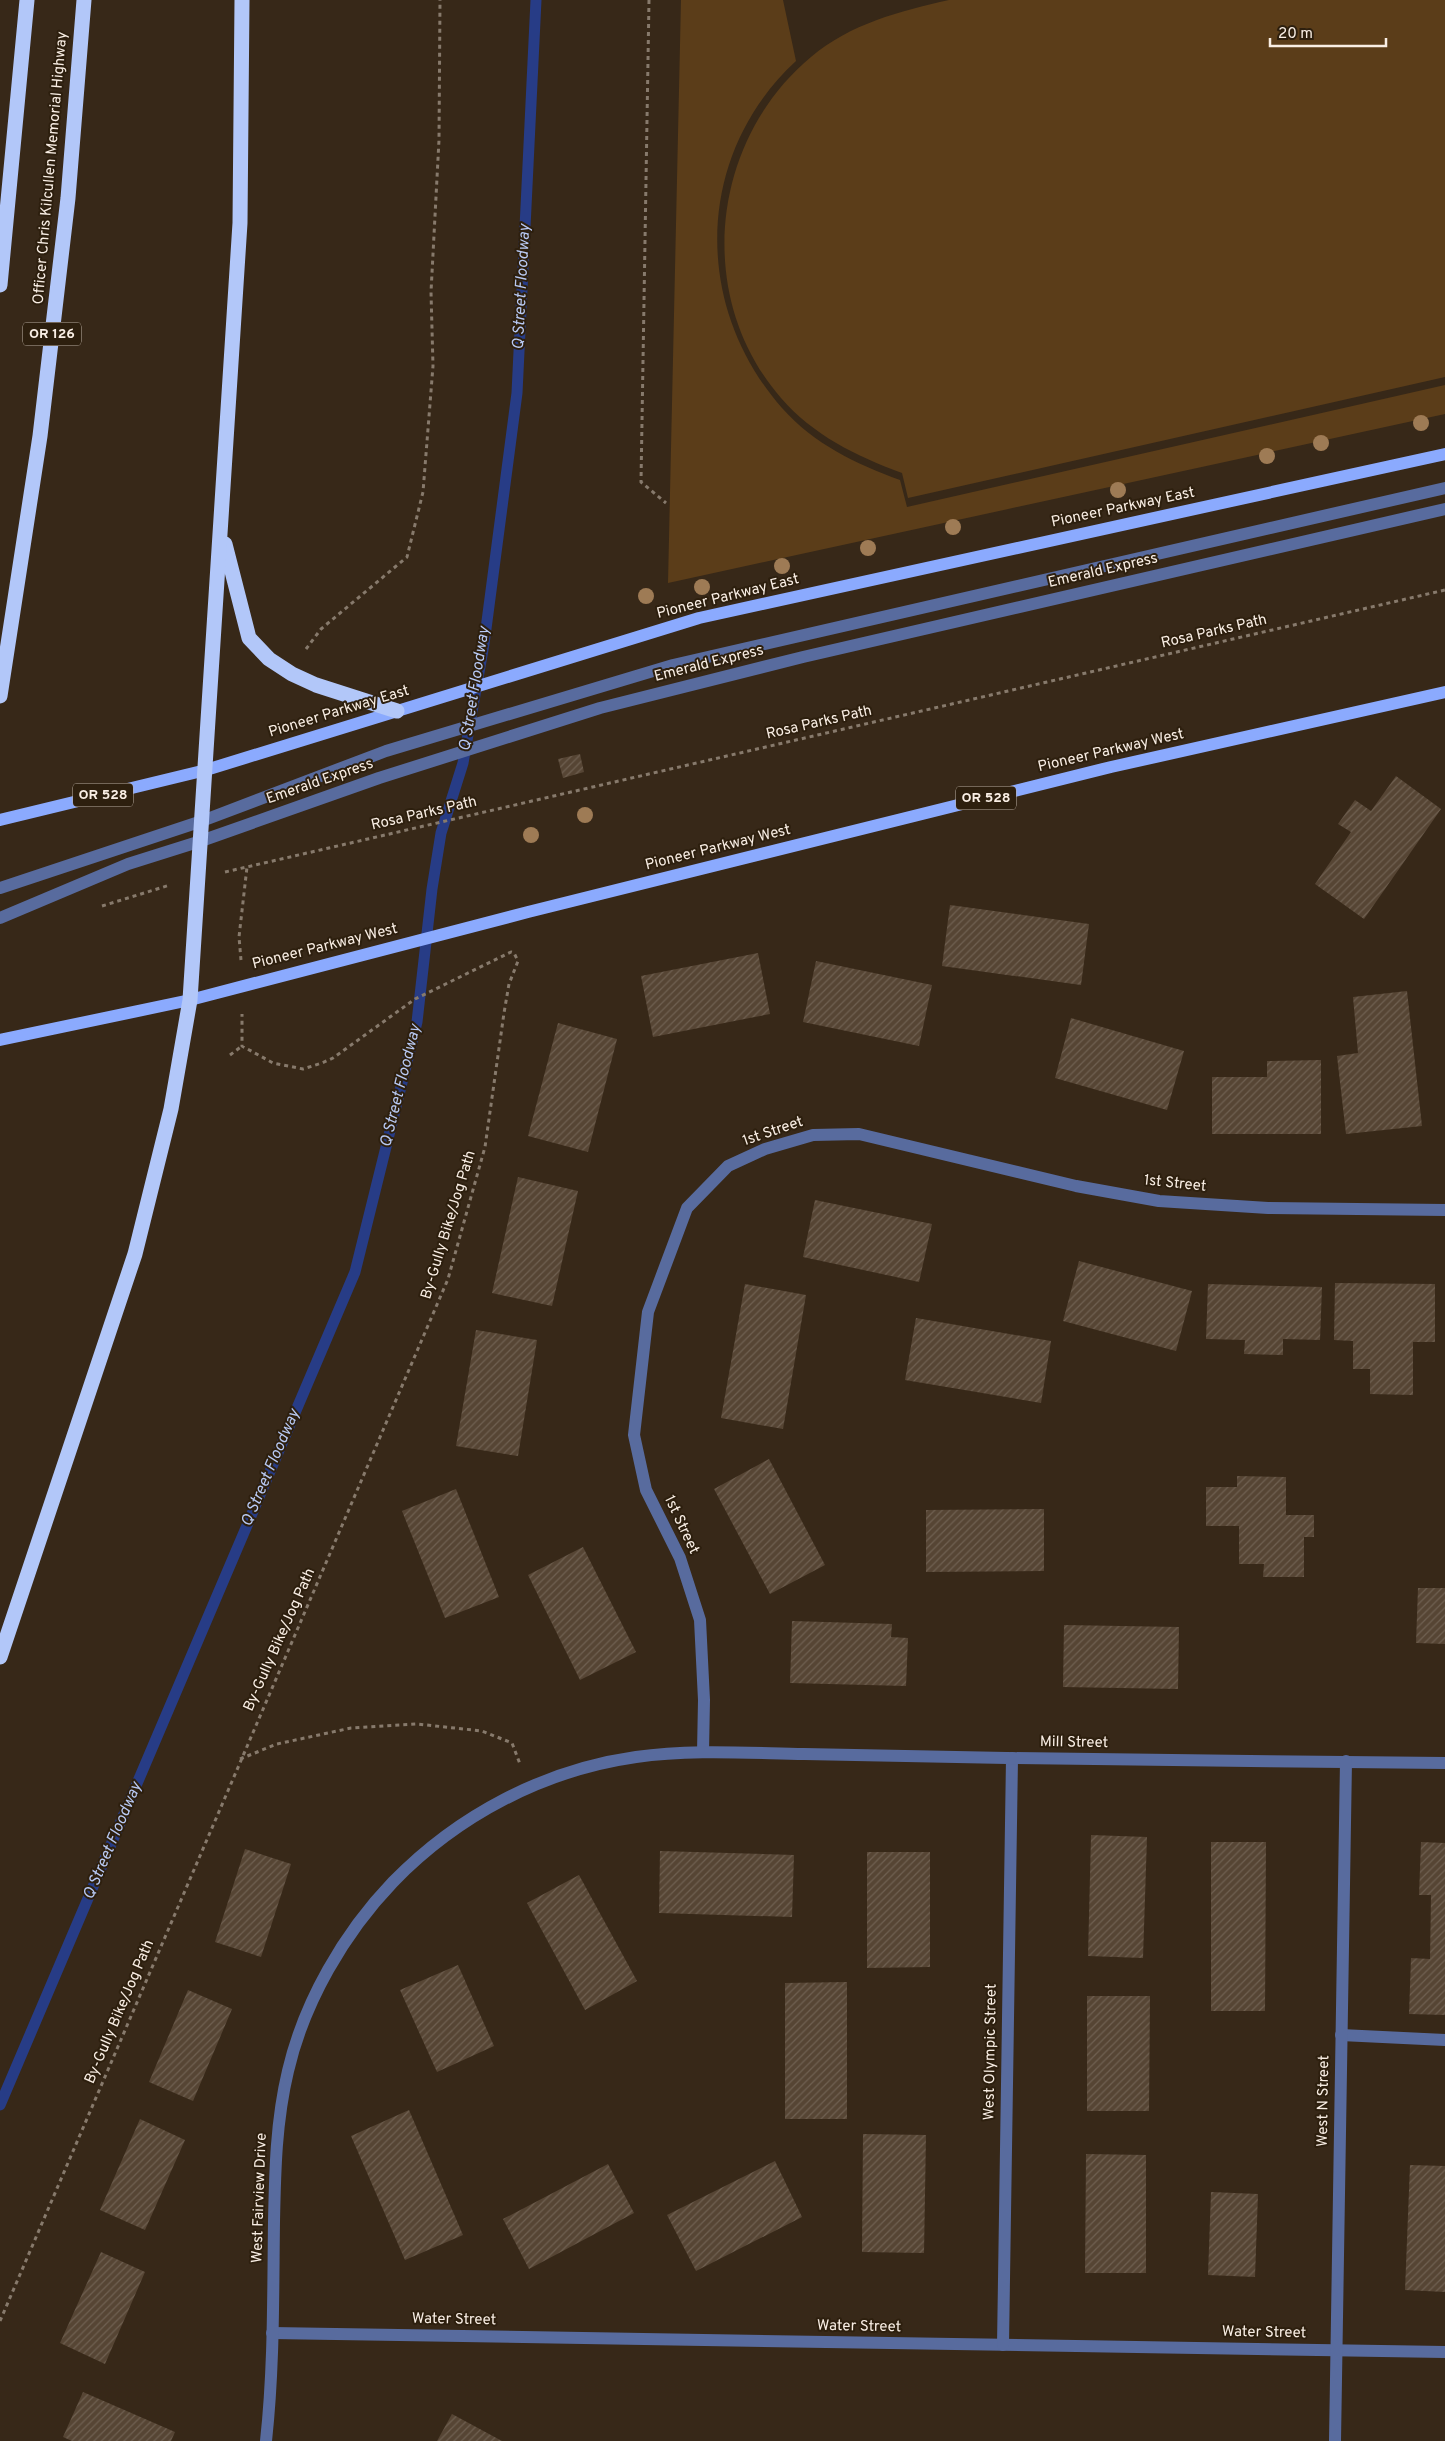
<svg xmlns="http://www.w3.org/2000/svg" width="1445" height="2441" viewBox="0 0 1445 2441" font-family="Overpass,sans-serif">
	<defs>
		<pattern id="building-hatch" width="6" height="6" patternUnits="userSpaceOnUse" patternTransform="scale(1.25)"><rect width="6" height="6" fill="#564534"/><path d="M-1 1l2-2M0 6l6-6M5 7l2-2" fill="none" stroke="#6f6051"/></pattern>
	</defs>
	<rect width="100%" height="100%" fill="#372818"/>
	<!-- grass -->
	<g fill="#5b3d19">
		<path d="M 681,0 L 783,0 L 796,61 C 695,154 692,306 782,408 C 814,444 856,464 900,480 L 907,507 L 1445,385 L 1445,414 L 668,583 Z"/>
		<path d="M 949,0 L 1445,0 L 1445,377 L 908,498 L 902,473 C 856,456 813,435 781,398 C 694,298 710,141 811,57 C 850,24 900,11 949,0 Z"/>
	</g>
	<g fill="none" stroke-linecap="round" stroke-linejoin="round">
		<!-- stream -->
		<path stroke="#273c86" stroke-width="11" d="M 0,2105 L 355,1272 L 417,1022 L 432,889 L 441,833 L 463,763 L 484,644 L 517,393 L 536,0"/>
	</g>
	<!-- building -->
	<g fill="url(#building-hatch)">
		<path d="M 580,754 L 584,772 L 563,778 L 558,759 Z"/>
		<path d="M 1396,776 L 1441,809 L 1364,919 L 1315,884 L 1351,832 L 1338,824 L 1355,800 L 1371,811 Z"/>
		<path d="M 950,905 L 1089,924 L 1081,985 L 942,966 Z"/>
		<path d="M 758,953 L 770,1014 L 653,1037 L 641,976 Z"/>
		<path d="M 816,961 L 932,985 L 919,1046 L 803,1022 Z"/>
		<path d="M 1407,991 L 1422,1126 L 1346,1134 L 1337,1056 L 1358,1053 L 1353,997 Z"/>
		<path d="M 1071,1018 L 1184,1051 L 1167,1110 L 1055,1078 Z"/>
		<path d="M 558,1023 L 617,1039 L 588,1152 L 528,1136 Z"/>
		<path d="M 1321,1060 L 1321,1134 L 1212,1134 L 1212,1077 L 1267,1077 L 1267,1061 Z"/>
		<path d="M 518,1177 L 578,1191 L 552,1306 L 492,1293 Z"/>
		<path d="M 815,1200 L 932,1224 L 919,1282 L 803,1257 Z"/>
		<path d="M 1079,1261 L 1192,1291 L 1176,1351 L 1063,1321 Z"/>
		<path d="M 1335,1283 L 1435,1284 L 1435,1342 L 1413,1342 L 1413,1395 L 1370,1394 L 1370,1369 L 1353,1369 L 1353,1341 L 1334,1340 Z"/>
		<path d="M 745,1284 L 806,1295 L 783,1429 L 721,1418 Z"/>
		<path d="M 1208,1284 L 1322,1287 L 1320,1340 L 1283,1339 L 1283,1355 L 1244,1354 L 1245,1340 L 1206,1339 Z"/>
		<path d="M 916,1318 L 1051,1341 L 1041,1403 L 905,1380 Z"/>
		<path d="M 476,1330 L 537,1340 L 518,1456 L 456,1446 Z"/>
		<path d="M 769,1459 L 825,1565 L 770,1594 L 714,1489 Z"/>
		<path d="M 1237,1476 L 1286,1477 L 1286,1515 L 1314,1515 L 1314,1537 L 1304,1537 L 1304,1577 L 1263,1577 L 1264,1564 L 1239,1564 L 1239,1526 L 1206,1526 L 1206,1487 L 1237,1487 Z"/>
		<path d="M 456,1489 L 499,1597 L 445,1618 L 402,1511 Z"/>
		<path d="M 1044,1509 L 1044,1571 L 926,1572 L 926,1510 Z"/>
		<path d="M 583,1547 L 636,1652 L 580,1680 L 528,1575 Z"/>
		<path d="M 1418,1588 L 1445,1588 L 1445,1644 L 1416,1643 Z"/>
		<path d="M 792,1621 L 892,1624 L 891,1637 L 908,1638 L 906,1686 L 790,1683 Z"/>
		<path d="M 1064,1625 L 1179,1627 L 1178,1689 L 1063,1687 Z"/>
		<path d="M 1091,1835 L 1147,1837 L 1143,1958 L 1088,1956 Z"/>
		<path d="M 1211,1842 L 1266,1842 L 1265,2011 L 1211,2011 Z"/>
		<path d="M 1421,1842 L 1445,1843 L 1445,2015 L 1409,2014 L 1411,1958 L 1430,1959 L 1431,1895 L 1419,1895 Z"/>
		<path d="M 245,1849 L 291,1864 L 261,1957 L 215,1942 Z"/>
		<path d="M 660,1851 L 794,1855 L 792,1917 L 659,1913 Z"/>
		<path d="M 867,1852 L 930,1852 L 930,1967 L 867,1968 Z"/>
		<path d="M 579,1875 L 637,1981 L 585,2010 L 527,1903 Z"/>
		<path d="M 458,1965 L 494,2046 L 437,2072 L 400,1990 Z"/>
		<path d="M 847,1982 L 847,2119 L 785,2119 L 785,1983 Z"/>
		<path d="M 188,1990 L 232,2009 L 193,2101 L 149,2082 Z"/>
		<path d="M 1087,1996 L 1150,1996 L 1149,2111 L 1087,2111 Z"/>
		<path d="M 409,2110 L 463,2235 L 405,2260 L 351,2136 Z"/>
		<path d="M 140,2119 L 185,2140 L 145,2230 L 100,2210 Z"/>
		<path d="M 863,2134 L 926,2135 L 924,2253 L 862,2252 Z"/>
		<path d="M 1086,2154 L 1146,2155 L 1146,2273 L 1085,2273 Z"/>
		<path d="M 775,2161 L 802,2217 L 696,2271 L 667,2215 Z"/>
		<path d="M 608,2164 L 634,2213 L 529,2269 L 503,2219 Z"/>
		<path d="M 1410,2165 L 1445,2166 L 1445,2292 L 1405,2290 Z"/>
		<path d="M 1211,2192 L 1258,2194 L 1255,2277 L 1208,2275 Z"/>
		<path d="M 101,2252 L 145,2272 L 105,2364 L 60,2343 Z"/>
		<path d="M 83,2392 L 175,2432 L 171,2441 L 72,2441 L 63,2437 Z"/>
		<path d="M 452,2414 L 502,2441 L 437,2441 Z"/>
	</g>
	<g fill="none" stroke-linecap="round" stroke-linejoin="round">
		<!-- path -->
		<g stroke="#877a6c" stroke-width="3" stroke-dasharray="4 4" stroke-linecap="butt">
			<path d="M 649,0 L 641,482 L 666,503"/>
			<path d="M 306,649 L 321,629 L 407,557 L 423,492 L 433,366 L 431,292 L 439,140 L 440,0"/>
			<path d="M 225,872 L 1445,590"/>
			<path d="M 102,906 L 170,885"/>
			<path d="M 241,960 L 239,937 L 247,867"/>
			<path d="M 230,1055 L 242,1046"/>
			<path d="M 240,1759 L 277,1744 L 351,1728 L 417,1724 L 482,1731 L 512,1743 L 520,1764"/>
			<path d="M 0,2321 L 448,1279 L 485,1147 L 504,1013 L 509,984 L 518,961 L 514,953 L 511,952 L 415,999 L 333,1058 L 322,1063 L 303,1069 L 273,1063 L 242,1046 L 242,1014"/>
		</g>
		<!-- minor -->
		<g stroke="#586b9e" stroke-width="12">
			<path d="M 0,888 L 202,821 L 386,751 L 673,665 L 1445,488"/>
			<path d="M 0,918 L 128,864 L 201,841 L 379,778 L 600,708 L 803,657 L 1445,509"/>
			<path d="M 703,1752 L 704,1700 L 700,1620 L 680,1558 L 646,1490 L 634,1435 L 648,1312 L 687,1208 L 728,1166 L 765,1149 L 813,1135 L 859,1134 L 1076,1186 L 1159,1201 L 1268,1208 L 1445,1210"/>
			<path d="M 1341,2035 L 1445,2040"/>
			<path d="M 272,2333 L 1445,2352"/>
			<path d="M 1003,2345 L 1012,1758"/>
			<path d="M 266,2441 C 274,2368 273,2295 274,2222 C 275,2171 276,2121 288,2071 C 304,2002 344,1933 393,1882 C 458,1815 544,1770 636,1757 C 691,1749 748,1753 804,1754 C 872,1755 939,1757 1007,1758 C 1153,1761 1299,1761 1445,1763"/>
			<path d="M 1335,2441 L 1346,1761"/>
		</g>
		<!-- major -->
		<g stroke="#8baafe" stroke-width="12">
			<path d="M 0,820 L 206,770 L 699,618 L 1445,454"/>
			<path d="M 0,1040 L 190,1000 L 528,912 L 1111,767 L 1445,692"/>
		</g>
		<!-- highway -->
		<g stroke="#b2c7f9" stroke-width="15">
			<path d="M 0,285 L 27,0"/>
			<path d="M 225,544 L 249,638 L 269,659 L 292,674 L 316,685 L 397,711"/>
			<path d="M 0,696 L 40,436 L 68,198 L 84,0"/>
			<path d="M 0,1657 L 135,1254 L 171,1109 L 190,1000 L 240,223 L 242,0"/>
		</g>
	</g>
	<!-- trees -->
	<g fill="#9e7b55">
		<circle cx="1421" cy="423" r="8"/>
		<circle cx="1321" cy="443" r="8"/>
		<circle cx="1267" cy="456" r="8"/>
		<circle cx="1118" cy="490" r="8"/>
		<circle cx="953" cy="527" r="8"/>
		<circle cx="868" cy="548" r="8"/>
		<circle cx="782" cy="566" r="8"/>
		<circle cx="702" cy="587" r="8"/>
		<circle cx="646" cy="596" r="8"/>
		<circle cx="585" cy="815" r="8"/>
		<circle cx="531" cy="835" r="8"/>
	</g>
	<g text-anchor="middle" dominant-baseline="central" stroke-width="4" stroke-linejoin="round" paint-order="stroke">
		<!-- shield labels -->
		<g fill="#2d1f0e" stroke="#bcb0a4" stroke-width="1">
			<rect x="23" y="322.5" width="58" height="23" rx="4"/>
			<rect x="73" y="783.5" width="60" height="23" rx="4"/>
			<rect x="956" y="786.5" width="60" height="23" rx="4"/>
		</g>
		<g font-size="14" font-weight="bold" fill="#f9eee4">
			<text x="52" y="334">OR 126</text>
			<text x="103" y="795">OR 528</text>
			<text x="986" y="798">OR 528</text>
		</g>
		<!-- street labels -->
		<g font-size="15" fill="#f9eee4" stroke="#2d1f0e">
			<text transform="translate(51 168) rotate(-85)">Officer Chris Kilcullen Memorial Highway</text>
			<text transform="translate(1123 508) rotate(-12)">Pioneer Parkway East</text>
			<text transform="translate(1103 571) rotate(-13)">Emerald Express</text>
			<text transform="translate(728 597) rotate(-14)">Pioneer Parkway East</text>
			<text transform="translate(1214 632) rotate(-13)">Rosa Parks Path</text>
			<text transform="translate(709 664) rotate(-14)">Emerald Express</text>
			<text transform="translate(339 712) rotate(-17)">Pioneer Parkway East</text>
			<text transform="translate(819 723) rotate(-13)">Rosa Parks Path</text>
			<text transform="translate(1111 751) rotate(-13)">Pioneer Parkway West</text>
			<text transform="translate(320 782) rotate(-19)">Emerald Express</text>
			<text transform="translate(424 814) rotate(-13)">Rosa Parks Path</text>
			<text transform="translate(718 848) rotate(-14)">Pioneer Parkway West</text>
			<text transform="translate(325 947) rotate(-14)">Pioneer Parkway West</text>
			<text transform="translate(773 1132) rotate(-19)">1st Street</text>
			<text transform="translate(1175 1184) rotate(6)">1st Street</text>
			<text transform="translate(449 1225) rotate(-73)">By-Gully Bike/Jog Path</text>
			<text transform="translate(681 1525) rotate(65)">1st Street</text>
			<text transform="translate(280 1640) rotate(-66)">By-Gully Bike/Jog Path</text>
			<text transform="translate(1074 1743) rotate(1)">Mill Street</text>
			<text transform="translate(120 2012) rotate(-67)">By-Gully Bike/Jog Path</text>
			<text transform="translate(991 2052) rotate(-89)">West Olympic Street</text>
			<text transform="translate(1324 2101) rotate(-89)">West N Street</text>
			<text transform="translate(260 2198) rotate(-88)">West Fairview Drive</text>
			<text transform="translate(454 2320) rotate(1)">Water Street</text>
			<text transform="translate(859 2327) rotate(1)">Water Street</text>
			<text transform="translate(1264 2333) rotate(1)">Water Street</text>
		</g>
		<!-- water labels -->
		<g font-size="16" font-style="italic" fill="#b8c9f3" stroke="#2d1f0e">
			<text transform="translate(522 287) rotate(-87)">Q Street Floodway</text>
			<text transform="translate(475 689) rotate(-81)">Q Street Floodway</text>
			<text transform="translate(401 1086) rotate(-76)">Q Street Floodway</text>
			<text transform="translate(271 1468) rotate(-67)">Q Street Floodway</text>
			<text transform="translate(113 1841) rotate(-67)">Q Street Floodway</text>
		</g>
	</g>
	<!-- scale -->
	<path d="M1270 38v8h116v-8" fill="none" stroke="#f9eee4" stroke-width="2.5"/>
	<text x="1278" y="38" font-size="15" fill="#f9eee4" stroke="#2d1f0e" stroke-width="4" paint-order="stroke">20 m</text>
</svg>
